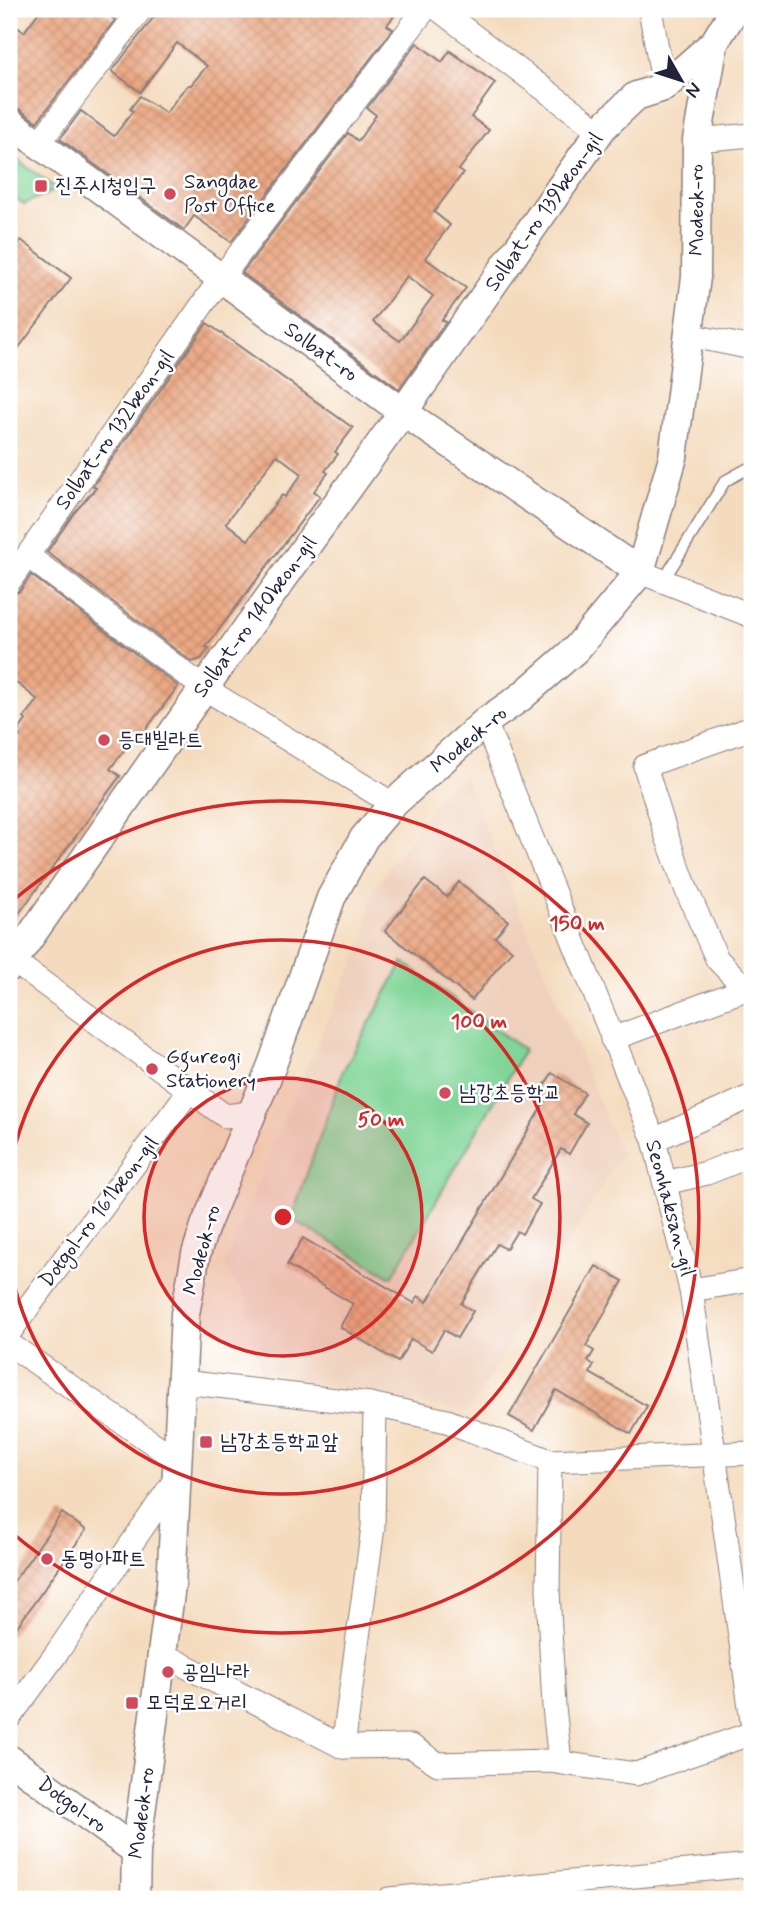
<svg xmlns="http://www.w3.org/2000/svg" width="761" height="1908" viewBox="0 0 761 1908" font-family="Mynerve,'Poor Story',sans-serif">
	<defs>
		<pattern id="building-cross-hatch" width="8" height="8" patternUnits="userSpaceOnUse" patternTransform="scale(1.75)"><rect width="8" height="8" fill="#eaa782"/><path d="M0 0l8 8M0 8l8-8" fill="none" stroke="#c88f71"/></pattern>
	</defs>
	<rect width="100%" height="100%" fill="#fff"/>
	<filter id="ink" filterUnits="userSpaceOnUse"><feTurbulence type="fractalNoise" baseFrequency=".0143" numOctaves="2"/><feDisplacementMap in="SourceGraphic" scale="14" xChannelSelector="R" yChannelSelector="G"/><feConvolveMatrix kernelMatrix="1 2 1 2 8 2 1 2 1" color-interpolation-filters="sRGB"/></filter>
	<filter id="wash" filterUnits="userSpaceOnUse"><feTurbulence type="fractalNoise" baseFrequency=".00686" numOctaves="4" result="noise"/><feDisplacementMap in="SourceGraphic" scale="28" xChannelSelector="R" yChannelSelector="G"/><feGaussianBlur stdDeviation="1.57" result="paint"/><feColorMatrix in="noise" values="0 0 0 0 0 0 0 0 0 0 0 0 0 0 0 0 0 1.4 0 .05"/><feComposite in="paint" operator="in"/></filter>
	<g filter="url(#wash)">
		<rect width="100%" height="100%" fill="#f4dbbe"/>
		<!-- built -->
		<path fill="#efd0bc" d="M 464,776 L 621,1154 L 469,1412 L 369,1395 L 260,1371 L 246,1299 L 224,1266 L 283,1120 L 366,935 L 371,895 L 389,867 L 444,792 Z"/>
		<!-- park -->
		<g fill="#81d598" stroke="#527c6a" stroke-width="2">
			<path d="M 9,154 L 57,189 L 24,204 L 9,194 Z"/>
			<path d="M 403,962 L 524,1050 L 392,1277 L 291,1219 L 343,1071 Z"/>
		</g>
		<g id="blocks">
			<!-- building -->
			<g fill="url(#building-cross-hatch)" fill-rule="evenodd">
				<path d="M 41,9 L 100,9 L 115,20 L 37,122 L 19,109 L 9,106 L 9,21 L 24,32 Z"/>
				<path d="M 160,9 L 386,9 L 395,15 L 387,25 L 393,29 L 231,242 L 194,216 L 184,230 L 60,139 L 81,111 L 114,136 L 133,111 L 130,109 L 140,96 L 166,113 L 180,94 L 188,85 L 191,85 L 207,66 L 177,43 L 140,92 L 112,71 Z"/>
				<path d="M 417,43 L 442,62 L 450,51 L 495,83 L 471,117 L 489,130 L 459,170 L 463,173 L 434,212 L 450,225 L 425,258 L 466,288 L 442,320 L 446,322 L 399,389 L 242,273 L 348,133 L 358,141 L 376,115 L 367,108 ZM 407,276 L 433,296 L 400,341 L 373,322 Z"/>
				<path d="M 21,240 L 71,278 L 9,361 L 9,257 Z"/>
				<path d="M 207,323 L 353,428 L 335,452 L 338,454 L 325,471 L 328,473 L 314,491 L 320,496 L 206,647 L 209,648 L 201,659 L 192,662 L 47,552 L 74,513 L 96,488 L 93,486 ZM 277,455 L 302,474 L 285,497 L 282,495 L 248,540 L 226,523 Z"/>
				<path d="M 31,575 L 178,686 L 139,739 L 135,736 L 110,769 L 120,776 L 9,927 L 9,751 L 20,736 L 17,733 L 26,720 L 24,718 L 38,700 L 9,677 L 9,596 L 20,591 Z"/>
				<path d="M 425,880 L 447,897 L 459,882 L 508,921 L 495,937 L 512,950 L 472,1000 L 385,931 Z"/>
				<path d="M 552,1073 L 585,1093 L 573,1114 L 587,1123 L 569,1154 L 561,1149 L 531,1199 L 540,1204 L 522,1234 L 517,1231 L 506,1249 L 497,1244 L 461,1304 L 473,1311 L 457,1338 L 444,1330 L 432,1351 L 411,1339 L 398,1362 L 340,1327 L 353,1304 L 287,1265 L 303,1238 L 414,1303 L 418,1296 L 427,1302 L 545,1101 L 538,1097 Z"/>
				<path d="M 596,1266 L 623,1281 L 586,1346 L 594,1351 L 588,1361 L 594,1365 L 590,1373 L 647,1406 L 631,1434 L 556,1390 L 534,1430 L 509,1416 Z"/>
				<path d="M 62,1513 L 86,1530 L 9,1638 L 9,1588 Z"/>
			</g>
		</g>
	</g>
	<g filter="url(#ink)">
		<use href="#blocks" fill-opacity="0" stroke="#8b7e7c" stroke-width="2"/>
		<g fill="none" stroke-linecap="round" stroke-linejoin="round">
			<!-- service casing -->
			<g stroke="#8b7e7c" stroke-width="13">
				<path id="service" d="M 663,581 L 725,481 L 747,469 L 752,470"/>
			</g>
			<!-- minor casing -->
			<g stroke="#8b7e7c" stroke-width="25">
				<g id="minor">
					<path d="M 438,9 L 601,132"/>
					<path d="M 650,9 L 664,87"/>
					<path d="M 697,140 L 752,135"/>
					<path d="M 39,143 L 141,9"/>
					<path d="M 688,335 L 752,348"/>
					<path d="M 28,556 L 204,688 L 393,804"/>
					<path d="M 640,572 L 752,616"/>
					<path d="M 9,582 L 221,278 L 425,9"/>
					<path d="M 485,722 L 654,1140 L 691,1290 L 752,1721"/>
					<path d="M 9,958 L 225,1116 L 250,1113"/>
					<path d="M 746,989 L 717,959 L 687,891 L 666,834 L 645,766 L 752,728"/>
					<path d="M 612,1039 L 746,989 L 752,993"/>
					<path d="M 654,1140 L 752,1096"/>
					<path d="M 665,1183 L 707,1173 L 752,1155"/>
					<path d="M 691,1290 L 752,1280"/>
					<path d="M 9,1333 L 189,1091"/>
					<path d="M 9,1344 L 177,1460"/>
					<path d="M 183,1382 L 370,1404 L 447,1421 L 550,1461 L 752,1453"/>
					<path d="M 550,1461 L 548,1590 L 554,1707 L 560,1762"/>
					<path d="M 164,1655 L 343,1747 L 411,1746 L 438,1764 L 549,1761 L 636,1774 L 752,1733"/>
					<path d="M 9,1718 L 56,1654 L 177,1477"/>
					<path d="M 343,1747 L 373,1527 L 375,1407"/>
					<path d="M 389,1899 L 752,1865"/>
				</g>
			</g>
			<!-- tertiary casing -->
			<g stroke="#8b7e7c" stroke-width="31">
				<g id="tertiary">
					<path d="M 9,122 L 403,412 L 640,572"/>
					<path d="M 9,967 L 204,688 L 403,412 L 603,127 L 636,96 L 664,87 L 714,43"/>
					<path d="M 9,1759 L 136,1851"/>
					<path d="M 135,1899 L 136,1851 L 171,1586 L 185,1314 L 196,1254 L 205,1226 L 272,1065 L 331,898 L 364,838 L 393,804 L 485,722 L 521,697 L 576,649 L 640,572 L 673,457 L 696,277 L 697,140 L 714,43 L 735,9"/>
				</g>
			</g>
			<!-- service -->
			<use href="#service" stroke="#fff" stroke-width="10"/>
			<!-- minor -->
			<use href="#minor" stroke="#fff" stroke-width="23"/>
			<!-- tertiary -->
			<use href="#tertiary" stroke="#fff" stroke-width="28"/>
		</g>
	</g>
	<!-- distance rings -->
	<circle cx="283" cy="1217" r="139" fill="#d62828" fill-opacity=".12"/>
	<g fill="none" stroke="#d62828" stroke-width="3.5">
		<circle cx="283" cy="1217" r="139"/>
		<path d="M9 1176A277 277 0 1 1 9 1258"/>
		<path d="M10 903A416 416 0 1 1 10 1531"/>
	</g>
	<!-- markers -->
	<g fill="#d1495b" stroke="#fff" stroke-width="2.5">
		<rect x="34" y="179" width="14" height="14" rx="3.5"/>
		<circle cx="170" cy="194" r="7"/>
		<circle cx="104" cy="740" r="7"/>
		<circle cx="152" cy="1069" r="7"/>
		<circle cx="445" cy="1093" r="7"/>
		<rect x="199" y="1435" width="14" height="14" rx="3.5"/>
		<circle cx="47" cy="1559" r="7"/>
		<circle cx="168" cy="1672" r="7"/>
		<rect x="125" y="1696" width="14" height="14" rx="3.5"/>
	</g>
	<g text-anchor="middle" dominant-baseline="central" stroke-width="5" stroke-linejoin="round" paint-order="stroke">
		<!-- poi labels -->
		<g font-size="21" fill="#22223b" stroke="#fff" text-anchor="start">
			<text x="184" y="182">Sangdae<tspan x="184" dy="24">Post Office</tspan></text>
			<text x="55" y="186">진주시청입구</text>
			<text x="118" y="740">등대빌라트</text>
			<text x="166" y="1057">Ggureogi<tspan x="166" dy="24">Stationery</tspan></text>
			<text x="459" y="1093">남강초등학교</text>
			<text x="220" y="1442">남강초등학교앞</text>
			<text x="61" y="1559">동명아파트</text>
			<text x="182" y="1672">공임나라</text>
			<text x="146" y="1703">모덕로오거리</text>
		</g>
		<!-- street labels -->
		<g font-size="21" fill="#22223b" stroke="#fff">
			<text transform="translate(697 210) rotate(-90)">Modeok-ro</text>
			<text transform="translate(544 212) rotate(-55)">Solbat-ro 139beon-gil</text>
			<text transform="translate(321 352) rotate(36)">Solbat-ro</text>
			<text transform="translate(115 430) rotate(-55)">Solbat-ro 132beon-gil</text>
			<text transform="translate(255 617) rotate(-54)">Solbat-ro 140beon-gil</text>
			<text transform="translate(469 740) rotate(-40)">Modeok-ro</text>
			<text transform="translate(670 1208) rotate(75)">Seonhaksan-gil</text>
			<text transform="translate(99 1212) rotate(-53)">Dotgol-ro 161beon-gil</text>
			<text transform="translate(202 1250) rotate(-75)">Modeok-ro</text>
			<text transform="translate(72 1805) rotate(36)">Dotgol-ro</text>
			<text transform="translate(142 1813) rotate(-83)">Modeok-ro</text>
		</g>
	</g>
	<circle cx="283" cy="1217" r="10" fill="#d62828" stroke="#fff" stroke-width="3.5"/>
	<g font-size="21" text-anchor="middle" font-weight="bold" fill="#d62828" stroke="#fff" stroke-width="5" stroke-linejoin="round" paint-order="stroke">
		<text x="577" y="930">150 m</text>
		<text x="479" y="1028">100 m</text>
		<text x="381" y="1126">50 m</text>
	</g>
	<!-- margin -->
	<rect width="761" height="1908" fill="none" stroke="#fff" stroke-width="35"/>
	<!-- north arrow -->
	<g transform="translate(681 80) rotate(129)" stroke="#ffffff" stroke-width="5" paint-order="stroke">
	<path d="M0-5L12 26L0 18L-12 26Z" fill="#22223b"/>
	<text y="-10" font-size="19" font-weight="bold" text-anchor="middle" fill="#22223b">N</text>
	</g>
</svg>
